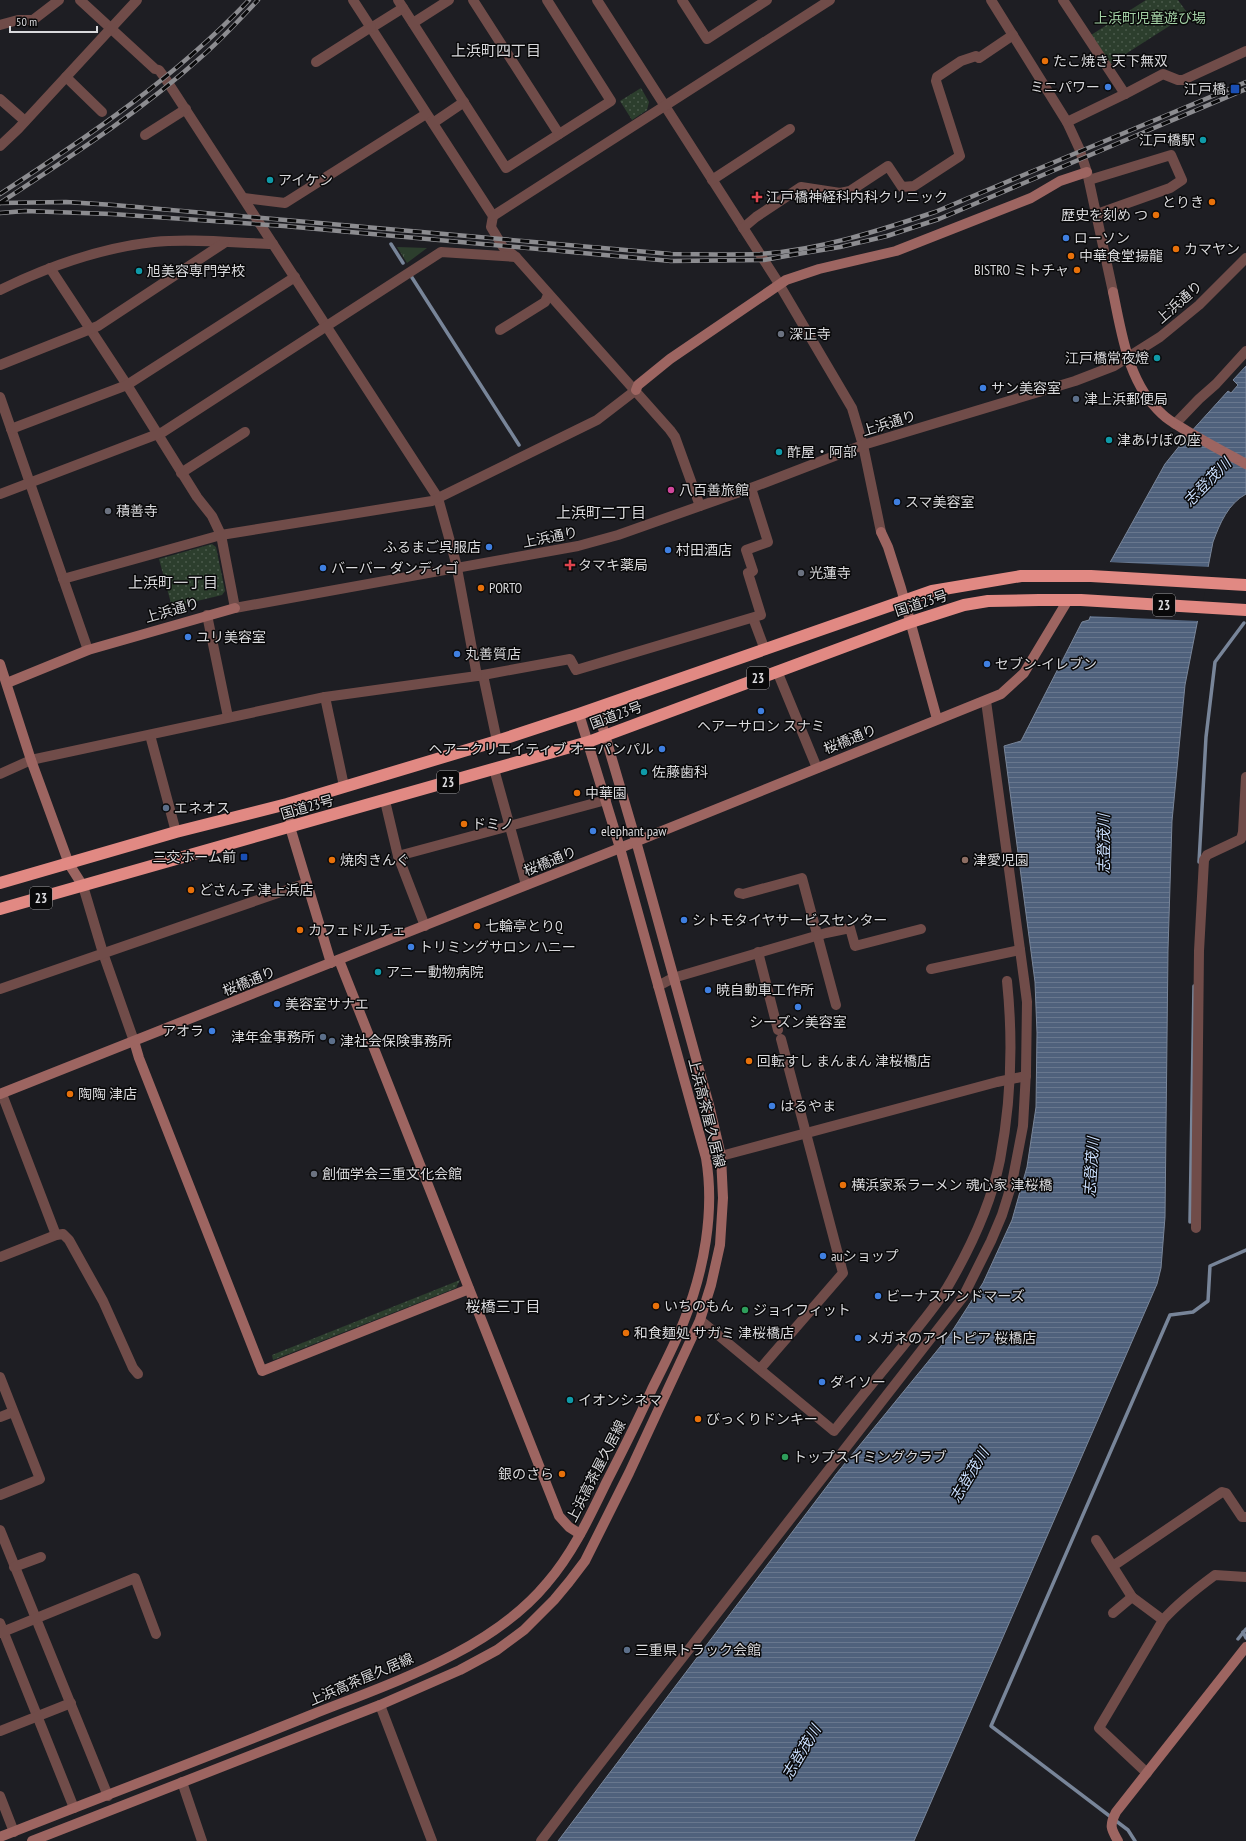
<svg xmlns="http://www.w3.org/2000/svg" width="1246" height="1841" viewBox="0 0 1246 1841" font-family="'PT Sans Narrow','Noto Sans JP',sans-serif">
	<defs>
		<pattern id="grass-tufts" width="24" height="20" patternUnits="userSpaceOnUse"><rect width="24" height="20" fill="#2c3e2d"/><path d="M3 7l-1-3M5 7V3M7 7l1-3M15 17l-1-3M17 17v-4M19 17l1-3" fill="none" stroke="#4a594b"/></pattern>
		<pattern id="park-dots" width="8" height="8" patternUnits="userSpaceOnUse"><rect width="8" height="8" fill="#2c3e2d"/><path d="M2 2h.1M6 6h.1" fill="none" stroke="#4a594b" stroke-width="1.8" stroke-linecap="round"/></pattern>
		<pattern id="water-rules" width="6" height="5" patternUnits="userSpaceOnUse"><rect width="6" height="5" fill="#4f617c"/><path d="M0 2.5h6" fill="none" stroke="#68778e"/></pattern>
	</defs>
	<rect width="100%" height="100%" fill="#1e1e23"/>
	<!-- grass -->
	<path fill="url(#grass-tufts)" d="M 397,247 L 427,248 L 407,263 Z"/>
	<!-- park -->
	<g fill="url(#park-dots)">
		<path d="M 1146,0 L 1178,0 L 1188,14 L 1110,64 L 1091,35 Z"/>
		<path d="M 641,88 L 649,102 L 647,110 L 632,120 L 620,101 Z"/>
		<path d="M 212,544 L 216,547 L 225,591 L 222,595 L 172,607 L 159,559 Z"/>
		<path d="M 460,1280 L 456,1288 L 273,1360 L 272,1355 Z"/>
	</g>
	<!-- water -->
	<path fill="url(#water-rules)" stroke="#788599" d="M 1246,366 L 1246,494 C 1228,504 1220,523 1213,542 L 1185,685 L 1172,821 L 1168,950 L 1165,1217 L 1161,1268 L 1157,1284 L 914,1841 L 558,1841 L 837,1473 L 949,1336 L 983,1283 L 1012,1220 L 1027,1167 L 1036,1107 L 1037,1033 L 1035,982 L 1004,746 L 1021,741 L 1082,622 L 1089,620 L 1092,612 L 1093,593 L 1165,464 L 1189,434 L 1228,391 L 1231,393 L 1238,385 L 1233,380 Z"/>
	<!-- pier -->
	<path fill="#1e1e23" d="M 1108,562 L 1210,567 L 1199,621 L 1088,616 L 1091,592 Z"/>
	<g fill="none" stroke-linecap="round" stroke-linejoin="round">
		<!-- stream -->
		<g stroke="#788599" stroke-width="3.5">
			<path d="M 391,244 L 403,263"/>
			<path d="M 411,276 L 519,445"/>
			<path d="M 1199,862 L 1206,737 L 1215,662 L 1244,623"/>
			<path d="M 1190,1222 L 1194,986"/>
			<path d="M 1243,1632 L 1246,1638"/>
			<path d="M 1238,1639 L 1246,1629"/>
			<path d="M 1135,1841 L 1128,1830 L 991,1726 L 1170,1315 L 1193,1312 L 1208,1301 L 1210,1266 L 1246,1250"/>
		</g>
		<!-- street -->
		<g stroke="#704c49" stroke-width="10">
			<path d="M 80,0 L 155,69 L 159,70 L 165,78 L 438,498 L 456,563 L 477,676 L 483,675 L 497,741"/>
			<path d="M 353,0 L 493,216 L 491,227 L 503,247 L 516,257 L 670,430 L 675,437 L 700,506"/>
			<path d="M 398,0 L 506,168 L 611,101 L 547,0"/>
			<path d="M 473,0 L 559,134"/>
			<path d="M 597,0 L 776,279 L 852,408 L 863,445 L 881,532"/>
			<path d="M 682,0 L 707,39 L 767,0"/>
			<path d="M 991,0 L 1067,122 L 1079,148 L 1087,172 L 1113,292"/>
			<path d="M 1063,0 L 1125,94"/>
			<path d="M 413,23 L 449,0"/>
			<path d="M 0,25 L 18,20 L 33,20 L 59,0"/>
			<path d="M 371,28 L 403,8"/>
			<path d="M 316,62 L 371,27"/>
			<path d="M 66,77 L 102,112"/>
			<path d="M 0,99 L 25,121"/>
			<path d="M 1067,122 L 1125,94 L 1163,74 L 1178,80 L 1183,80 L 1246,51"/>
			<path d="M 433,123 L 464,102"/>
			<path d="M 145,135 L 186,109"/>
			<path d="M 0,146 L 18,129 L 137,0"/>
			<path d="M 712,180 L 790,129"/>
			<path d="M 1089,180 L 1171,155 L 1182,180 L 1170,188 L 1097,214"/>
			<path d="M 244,198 L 285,203 L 426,114"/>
			<path d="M 493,216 L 830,0"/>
			<path d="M 743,228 L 756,217 L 801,187 L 840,193 L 850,191 L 888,166 L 902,187 L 914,186 L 960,156 L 936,81 L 937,77 L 961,61 L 976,56 L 979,58 L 1013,35"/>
			<path d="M 50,268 L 127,385 L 197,497 L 212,516 L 221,535 L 235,608 L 578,546 L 618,535 L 751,488 L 863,445 L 1075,381 L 1114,366 L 1160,337 L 1199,305 L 1246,258"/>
			<path d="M 0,290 C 49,266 100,248 154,242 C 191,238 236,243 273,244"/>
			<path d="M 500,330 L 545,302 L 548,295"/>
			<path d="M 0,365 L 98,326 L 224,243"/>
			<path d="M 0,397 L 88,650"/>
			<path d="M 1175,424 L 1199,399 L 1216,384 L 1246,351"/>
			<path d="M 11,429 L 127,385 L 295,277"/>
			<path d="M 181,473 L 245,432"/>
			<path d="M 0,494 L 163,432 L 441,252 L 516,257"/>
			<path d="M 63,579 L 221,535 L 432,501 L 597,420 L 636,390"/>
			<path d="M 207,615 L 228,717"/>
			<path d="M 753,618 L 765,650"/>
			<path d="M 777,671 L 817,768"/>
			<path d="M 483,675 L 570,659 L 576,670 L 761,615 L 748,573 L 753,571 L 746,550 L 768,542 L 751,488"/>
			<path d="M 325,697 L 344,786"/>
			<path d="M 150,735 L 176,832"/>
			<path d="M 494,769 L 526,885"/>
			<path d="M 0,774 L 31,760 L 325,697 L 477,676"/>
			<path d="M 385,801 L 398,856 L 425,926"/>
			<path d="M 398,856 L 606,800"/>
			<path d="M 83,886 L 103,953 L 134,1041"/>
			<path d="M 739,893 L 743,894 L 802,878 L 836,1005"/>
			<path d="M 758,952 L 778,1030"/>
			<path d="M 931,969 L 1020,950"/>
			<path d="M 658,986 L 673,978 L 826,933 L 850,928 L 855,946 L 921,929"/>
			<path d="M 0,989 L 307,883"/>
			<path d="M 2,1094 L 56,1235"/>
			<path d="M 721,1156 L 997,1082 L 1026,1076"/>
			<path d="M 1196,1228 L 1199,951 L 1204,860 L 1207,855 L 1241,839 L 1243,832 L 1246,777"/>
			<path d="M 0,1257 L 56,1235 L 63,1234 L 69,1240 L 103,1301 L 133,1368 L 138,1374"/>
			<path d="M 700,1320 L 834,1431 C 857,1402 880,1374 903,1346 C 918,1327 934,1309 947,1288 C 970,1249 991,1204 1000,1160 C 1011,1102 1013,1039 1007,981"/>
			<path d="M 760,1369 L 843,1273 L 781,1039"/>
			<path d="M 0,1377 L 40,1479 L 0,1495"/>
			<path d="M 0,1417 L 13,1412"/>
			<path d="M 0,1530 L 108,1796"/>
			<path d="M 1096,1540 L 1132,1597 L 1163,1620"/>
			<path d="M 1113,1566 L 1222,1492 L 1226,1493 L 1242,1517 L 1246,1517"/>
			<path d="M 14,1567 L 41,1557"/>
			<path d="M 1113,1613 L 1132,1597"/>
			<path d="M 0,1623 L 74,1808"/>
			<path d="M 0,1633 L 135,1578 L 156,1634"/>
			<path d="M 380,1705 L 432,1841"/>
			<path d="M 0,1731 L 71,1703"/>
			<path d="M 1147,1773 L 1099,1728 L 1163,1620 C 1179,1602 1196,1589 1215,1575 L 1246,1577"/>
			<path d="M 182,1782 L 202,1841"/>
			<path d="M 0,1796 L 14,1832"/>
			<path d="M 541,1841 L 581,1788 L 963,1297 L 991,1241 L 1002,1215 L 1012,1183 L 1023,1126 L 1026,1072 L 1027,1002 L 1024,979 L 986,701"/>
		</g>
		<!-- secondary -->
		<g stroke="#9d6561" stroke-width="10">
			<path d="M 1113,292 C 1122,335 1128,383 1162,414 C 1169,421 1179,426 1187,431 C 1207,443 1226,453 1246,464"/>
			<path d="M 636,390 L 638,385 L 670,359 L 786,280 L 819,269 L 896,251 L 1031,198 L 1060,181 L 1087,172"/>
			<path d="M 881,532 L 888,547 L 901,588 L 937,719"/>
			<path d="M 0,664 L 31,760 L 69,864 L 83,886"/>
			<path d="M 7,683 L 88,650 L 235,608"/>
			<path d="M 287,804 L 290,827 L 331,963"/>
			<path d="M 339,960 L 559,1516 L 569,1527 L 580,1534"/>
			<path d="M 134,1041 L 139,1058 L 262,1371 L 469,1289"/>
			<path d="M 0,1094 L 620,848 L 1001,694 L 1024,673 L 1068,600"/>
			<path d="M 0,1837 C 103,1796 208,1757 311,1715 C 391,1683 491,1651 547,1583 C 573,1553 590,1516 607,1481 C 623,1450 638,1420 652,1389 C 663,1367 675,1344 684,1321 C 704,1270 715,1212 706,1158 L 620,848 L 579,714"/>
			<path d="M 32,1841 L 380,1705 L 460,1670 L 497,1650 L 524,1630 L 554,1600 L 569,1582 L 585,1561 L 629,1473 L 700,1320 L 711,1285 L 720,1245 L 723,1198 L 721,1156 L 709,1105 L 636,841 L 597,708"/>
			<path d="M 1118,1841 C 1111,1829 1109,1826 1116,1812 L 1246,1647"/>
		</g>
		<!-- highway -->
		<g stroke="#e18983" stroke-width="12">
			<path d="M 0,883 L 176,832 L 287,804 L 497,741 L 579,714 L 932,591 L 1021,576 L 1091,576 L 1246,585"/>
			<path d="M 0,909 L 588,742 L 911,622 L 964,605 L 988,601 L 1039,600 L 1081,600 L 1246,610"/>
		</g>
		<!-- rail casing -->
		<g stroke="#8c8c90" stroke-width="4.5">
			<g id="rail">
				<path d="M 0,194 C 89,136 176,77 249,0"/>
				<path d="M 0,203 L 66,202 L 114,205 L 671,254 C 700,254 730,255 760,254 C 819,250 878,231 935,212 L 1246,82"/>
				<path d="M 0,203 C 68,158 139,113 200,58 C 221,40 239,20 258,0"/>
				<path d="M 0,213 L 25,211 L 112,214 L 284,226 L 671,261 L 764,260 L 792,255 L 840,247 L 887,236 L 939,219 L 1246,89"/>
			</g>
		</g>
		<!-- rail -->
		<use href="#rail" stroke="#09090a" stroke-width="3" stroke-dasharray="9" stroke-linecap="butt"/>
	</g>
	<!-- markers -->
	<g fill="#e8710a" stroke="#09090a" stroke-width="1.5">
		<circle cx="1045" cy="61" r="4"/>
		<circle cx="1212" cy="202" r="4"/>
		<circle cx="1156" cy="215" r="4"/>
		<circle cx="1176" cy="249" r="4"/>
		<circle cx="1071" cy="256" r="4"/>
		<circle cx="1077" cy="270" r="4"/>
		<circle cx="481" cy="588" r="4"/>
		<circle cx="577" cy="793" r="4"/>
		<circle cx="464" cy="824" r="4"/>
		<circle cx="332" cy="860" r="4"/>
		<circle cx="191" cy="890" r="4"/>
		<circle cx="477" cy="926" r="4"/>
		<circle cx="300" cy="930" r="4"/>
		<circle cx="749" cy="1061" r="4"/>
		<circle cx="70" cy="1094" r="4"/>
		<circle cx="843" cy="1185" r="4"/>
		<circle cx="656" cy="1306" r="4"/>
		<circle cx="626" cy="1333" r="4"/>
		<circle cx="698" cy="1419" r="4"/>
		<circle cx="562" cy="1474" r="4"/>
	</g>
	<g fill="#3f7fe0" stroke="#09090a" stroke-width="1.5">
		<circle cx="1108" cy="87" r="4"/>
		<circle cx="1066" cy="238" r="4"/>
		<circle cx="983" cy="388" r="4"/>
		<circle cx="897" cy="502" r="4"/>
		<circle cx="489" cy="547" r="4"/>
		<circle cx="668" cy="550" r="4"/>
		<circle cx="323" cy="568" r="4"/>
		<circle cx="188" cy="637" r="4"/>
		<circle cx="457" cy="654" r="4"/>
		<circle cx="987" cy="664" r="4"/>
		<circle cx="761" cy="711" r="4"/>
		<circle cx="662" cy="749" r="4"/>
		<circle cx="593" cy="831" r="4"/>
		<circle cx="684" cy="920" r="4"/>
		<circle cx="411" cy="947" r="4"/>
		<circle cx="708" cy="990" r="4"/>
		<circle cx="277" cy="1004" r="4"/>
		<circle cx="798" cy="1007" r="4"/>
		<circle cx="212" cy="1031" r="4"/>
		<circle cx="772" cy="1106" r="4"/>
		<circle cx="823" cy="1256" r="4"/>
		<circle cx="878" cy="1296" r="4"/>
		<circle cx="858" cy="1338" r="4"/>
		<circle cx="822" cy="1382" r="4"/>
	</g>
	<g fill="#1a4fb4" stroke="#09090a" stroke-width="1.5">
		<rect x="1230" y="84" width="10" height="10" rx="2"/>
		<rect x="240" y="853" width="8" height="8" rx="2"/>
	</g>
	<g fill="#0f9aa8" stroke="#09090a" stroke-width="1.5">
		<circle cx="1203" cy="140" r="4"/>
		<circle cx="270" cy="180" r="4"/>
		<circle cx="139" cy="271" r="4"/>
		<circle cx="1157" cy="358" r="4"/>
		<circle cx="1109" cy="440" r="4"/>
		<circle cx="779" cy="452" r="4"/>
		<circle cx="644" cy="772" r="4"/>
		<circle cx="378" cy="972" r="4"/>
		<circle cx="570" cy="1400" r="4"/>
	</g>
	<g fill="#e0444e" stroke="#09090a" stroke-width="1.5">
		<path d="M755 191h4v4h4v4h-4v4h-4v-4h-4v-4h4z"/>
		<path d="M568 559h4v4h4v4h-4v4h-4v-4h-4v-4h4z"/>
	</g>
	<g fill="#6b7280" stroke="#09090a" stroke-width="1.5">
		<circle cx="781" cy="334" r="4"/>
		<circle cx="108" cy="511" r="4"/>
		<circle cx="801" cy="573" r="4"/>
		<circle cx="314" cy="1174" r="4"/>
	</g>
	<g fill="#5c6f8a" stroke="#09090a" stroke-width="1.5">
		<circle cx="1076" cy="399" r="4"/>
		<circle cx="166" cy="808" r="4"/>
		<circle cx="323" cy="1037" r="4"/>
		<circle cx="332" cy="1041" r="4"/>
		<circle cx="627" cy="1650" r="4"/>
	</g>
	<circle fill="#d1479c" stroke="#09090a" stroke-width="1.5" cx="671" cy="490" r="4"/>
	<circle fill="#8d6e63" stroke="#09090a" stroke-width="1.5" cx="965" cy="860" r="4"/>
	<g fill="#2e9e5b" stroke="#09090a" stroke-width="1.5">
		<circle cx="745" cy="1310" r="4"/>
		<circle cx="785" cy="1457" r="4"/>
	</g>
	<g text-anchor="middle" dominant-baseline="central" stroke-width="3" stroke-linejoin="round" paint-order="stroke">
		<!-- shield labels -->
		<g fill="#09090a" stroke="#9b9b9d" stroke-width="1">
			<rect x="1153" y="594" width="22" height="22" rx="3"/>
			<rect x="747" y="667" width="22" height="22" rx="3"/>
			<rect x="437" y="771" width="22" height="22" rx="3"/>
			<rect x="30" y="887" width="22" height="22" rx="3"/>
		</g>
		<g font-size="13" font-weight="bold" fill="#d9d9dc">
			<text x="1164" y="605">23</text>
			<text x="758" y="678">23</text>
			<text x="448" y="782">23</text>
			<text x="41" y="898">23</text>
		</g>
		<!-- park labels -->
		<g font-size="14" fill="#a3d1a5" stroke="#09090a">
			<text x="1150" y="18">上浜町児童遊び場</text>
		</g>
		<!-- poi labels -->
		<g font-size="14" fill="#d9d9dc" stroke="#09090a" text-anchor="start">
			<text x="1053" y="61">たこ焼き 天下無双</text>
			<text x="1100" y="87" text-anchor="end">ミニパワー</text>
			<text x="1226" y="89" text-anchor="end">江戸橋</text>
			<text x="1195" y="140" text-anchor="end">江戸橋駅</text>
			<text x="278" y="180">アイケン</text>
			<text x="766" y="197">江戸橋神経科内科クリニック</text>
			<text x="1204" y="202" text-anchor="end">とりき</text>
			<text x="1148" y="215" text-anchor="end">歴史を刻め つ</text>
			<text x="1074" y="238">ローソン</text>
			<text x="1184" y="249">カマヤン</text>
			<text x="1079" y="256">中華食堂揚龍</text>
			<text x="1069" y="270" text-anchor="end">BISTRO ミトチャ</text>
			<text x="147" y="271">旭美容専門学校</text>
			<text x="789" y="334">深正寺</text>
			<text x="1149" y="358" text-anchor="end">江戸橋常夜燈</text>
			<text x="991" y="388">サン美容室</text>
			<text x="1084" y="399">津上浜郵便局</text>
			<text x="1117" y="440">津あけぼの座</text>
			<text x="787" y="452">酢屋・阿部</text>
			<text x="679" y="490">八百善旅館</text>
			<text x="905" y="502">スマ美容室</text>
			<text x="116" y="511">積善寺</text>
			<text x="481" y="547" text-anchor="end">ふるまご呉服店</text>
			<text x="676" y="550">村田酒店</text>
			<text x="578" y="565">タマキ薬局</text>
			<text x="331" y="568">バーバー ダンディゴ</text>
			<text x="809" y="573">光蓮寺</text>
			<text x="489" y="588">PORTO</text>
			<text x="196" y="637">ユリ美容室</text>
			<text x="465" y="654">丸善質店</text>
			<text x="995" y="664">セブン-イレブン</text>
			<text x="761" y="726" text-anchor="middle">ヘアーサロン スナミ</text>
			<text x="654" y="749" text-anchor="end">ヘアークリエイティブ オーパンパル</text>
			<text x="652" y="772">佐藤歯科</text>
			<text x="585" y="793">中華園</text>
			<text x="174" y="808">エネオス</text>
			<text x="472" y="824">ドミノ</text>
			<text x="601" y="831">elephant paw</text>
			<text x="236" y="857" text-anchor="end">三交ホーム前</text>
			<text x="340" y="860">焼肉きんぐ</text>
			<text x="973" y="860">津愛児園</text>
			<text x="199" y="890">どさん子 津上浜店</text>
			<text x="692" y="920">シトモタイヤサービスセンター</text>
			<text x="485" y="926">七輪亭とりQ</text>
			<text x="308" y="930">カフェドルチェ</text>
			<text x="419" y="947">トリミングサロン ハニー</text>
			<text x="386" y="972">アニー動物病院</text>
			<text x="716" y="990">暁自動車工作所</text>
			<text x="285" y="1004">美容室サナエ</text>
			<text x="798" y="1022" text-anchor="middle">シーズン美容室</text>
			<text x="204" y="1031" text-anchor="end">アオラ</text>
			<text x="315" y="1037" text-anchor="end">津年金事務所</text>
			<text x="340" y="1041">津社会保険事務所</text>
			<text x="757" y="1061">回転すし まんまん 津桜橋店</text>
			<text x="78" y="1094">陶陶 津店</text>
			<text x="780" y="1106">はるやま</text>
			<text x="322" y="1174">創価学会三重文化会館</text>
			<text x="851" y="1185">横浜家系ラーメン 魂心家 津桜橋</text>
			<text x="831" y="1256">auショップ</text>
			<text x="886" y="1296">ビーナスアンドマーズ</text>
			<text x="664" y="1306">いちのもん</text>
			<text x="753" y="1310">ジョイフィット</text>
			<text x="634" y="1333">和食麺処 サガミ 津桜橋店</text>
			<text x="866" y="1338">メガネのアイトピア 桜橋店</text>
			<text x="830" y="1382">ダイソー</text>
			<text x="578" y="1400">イオンシネマ</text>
			<text x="706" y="1419">びっくりドンキー</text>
			<text x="793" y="1457">トップスイミングクラブ</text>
			<text x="554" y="1474" text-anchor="end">銀のさら</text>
			<text x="635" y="1650">三重県トラック会館</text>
		</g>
		<!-- street labels -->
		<g font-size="14" fill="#d9d9dc" stroke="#09090a">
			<text transform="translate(1179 302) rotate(-41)">上浜通り</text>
			<text transform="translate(889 423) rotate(-17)">上浜通り</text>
			<text transform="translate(550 537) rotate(-11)">上浜通り</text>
			<text transform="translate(921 603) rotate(-18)">国道23号</text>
			<text transform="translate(172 610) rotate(-16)">上浜通り</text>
			<text transform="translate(616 715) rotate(-20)">国道23号</text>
			<text transform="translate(850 739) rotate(-22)">桜橋通り</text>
			<text transform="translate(307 807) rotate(-16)">国道23号</text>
			<text transform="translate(550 861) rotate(-22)">桜橋通り</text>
			<text transform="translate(249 981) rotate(-22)">桜橋通り</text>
			<text transform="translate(707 1113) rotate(76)">上浜高茶屋久居線</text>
			<text transform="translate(596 1471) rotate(-63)">上浜高茶屋久居線</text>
			<text transform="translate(361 1679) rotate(-23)">上浜高茶屋久居線</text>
		</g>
		<!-- neighbourhood labels -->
		<g font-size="15" fill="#d9d9dc" stroke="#09090a">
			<text x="496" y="50">上浜町四丁目</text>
			<text x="601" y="512">上浜町二丁目</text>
			<text x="173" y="582">上浜町一丁目</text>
			<text x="503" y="1306">桜橋三丁目</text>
		</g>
		<!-- water labels -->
		<g font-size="15" font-style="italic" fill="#cadffe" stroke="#09090a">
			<text transform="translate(1207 482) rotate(-46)">志登茂川</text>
			<text transform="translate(1103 844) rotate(-90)">志登茂川</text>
			<text transform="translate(1091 1167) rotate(-86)">志登茂川</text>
			<text transform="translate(969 1475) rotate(-59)">志登茂川</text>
			<text transform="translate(801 1752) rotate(-59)">志登茂川</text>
		</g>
	</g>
	<!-- scale -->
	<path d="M10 26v6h87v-6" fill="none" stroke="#d9d9dc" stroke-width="2"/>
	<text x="16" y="26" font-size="12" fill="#d9d9dc" stroke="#09090a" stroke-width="3" paint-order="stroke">50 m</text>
</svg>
